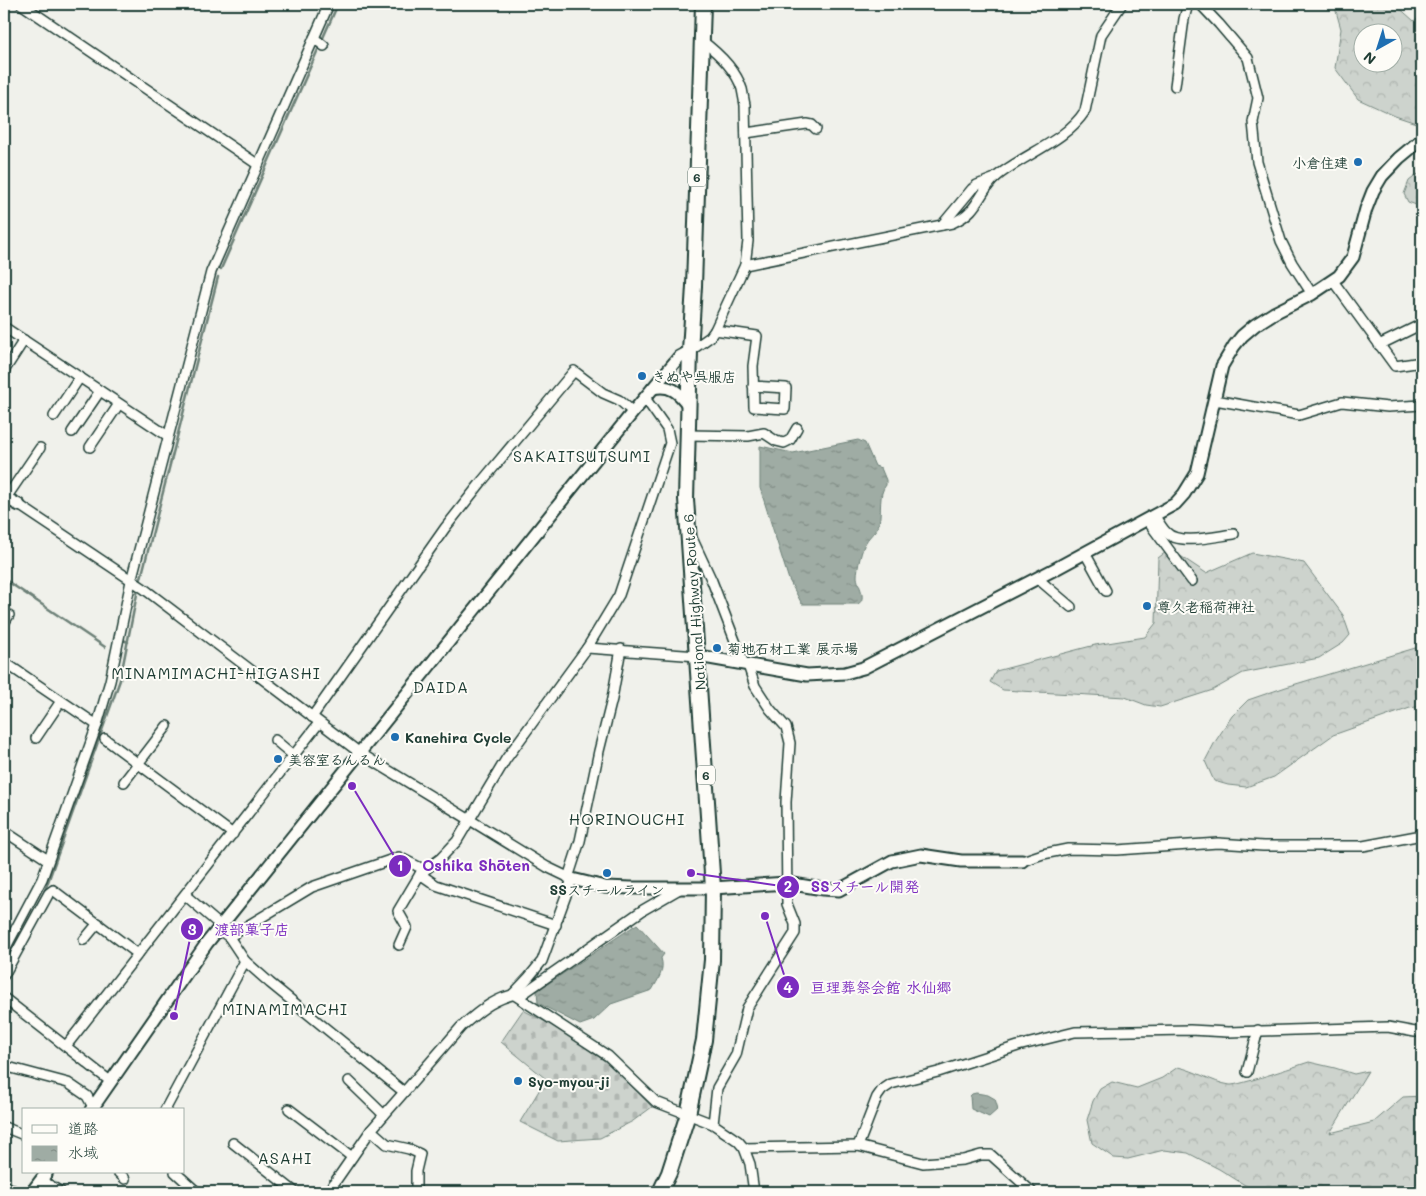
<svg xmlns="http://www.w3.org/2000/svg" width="1426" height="1196" viewBox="0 0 1426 1196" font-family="Mali,'Klee One',sans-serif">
	<defs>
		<pattern id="forest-crowns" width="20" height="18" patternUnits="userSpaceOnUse" patternTransform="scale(1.25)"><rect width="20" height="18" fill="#cdd3cd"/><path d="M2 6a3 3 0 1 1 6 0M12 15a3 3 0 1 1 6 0" fill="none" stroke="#b0b6b1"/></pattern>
		<pattern id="cemetery-stones" width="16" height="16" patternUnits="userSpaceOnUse" patternTransform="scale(1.25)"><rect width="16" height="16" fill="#cdd3cd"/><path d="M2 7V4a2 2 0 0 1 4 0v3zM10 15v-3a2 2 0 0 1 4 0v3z" fill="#b0b6b1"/></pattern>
		<pattern id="water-ripples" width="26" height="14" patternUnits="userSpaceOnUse" patternTransform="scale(1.25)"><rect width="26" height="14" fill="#9faca4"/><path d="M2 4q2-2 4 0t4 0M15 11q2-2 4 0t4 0" fill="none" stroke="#818d86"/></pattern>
	</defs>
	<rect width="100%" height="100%" fill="#f0f1eb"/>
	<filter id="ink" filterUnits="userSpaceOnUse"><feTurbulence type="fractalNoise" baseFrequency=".02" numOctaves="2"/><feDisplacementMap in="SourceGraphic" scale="10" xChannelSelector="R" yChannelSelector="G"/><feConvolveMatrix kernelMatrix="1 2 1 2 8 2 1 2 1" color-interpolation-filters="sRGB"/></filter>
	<g filter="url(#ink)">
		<!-- forest -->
		<g fill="url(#forest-crowns)" stroke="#768880" fill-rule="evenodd">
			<path d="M 1334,4 L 1395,4 L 1414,21 L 1422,14 L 1422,125 L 1395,116 L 1358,99 L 1335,68 L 1341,29 ZM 1364,32 L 1394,32 L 1394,62 L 1364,62 Z"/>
			<path d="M 1422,171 L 1422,207 L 1408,202 L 1404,194 L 1409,181 Z"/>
			<path d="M 1170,549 L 1206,573 L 1252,553 L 1304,563 L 1343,615 L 1350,635 L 1343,643 L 1319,658 L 1243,673 L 1213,690 L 1160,707 L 1146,705 L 1125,697 L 1003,690 L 990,682 L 996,671 L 1095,645 L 1145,637 L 1156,623 L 1158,558 Z"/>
			<path d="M 1422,646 L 1422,706 L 1410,708 L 1333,735 L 1274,777 L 1246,787 L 1228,785 L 1214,781 L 1205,761 L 1215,742 L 1232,716 L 1248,700 L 1286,687 Z"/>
			<path d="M 1309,1062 L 1335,1068 L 1354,1074 L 1368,1071 L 1330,1133 L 1374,1122 L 1403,1097 L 1422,1096 L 1422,1192 L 1270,1192 L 1248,1187 L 1219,1169 L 1188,1153 L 1164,1150 L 1128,1159 L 1114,1158 L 1092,1143 L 1087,1120 L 1093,1101 L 1100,1089 L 1112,1082 L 1137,1088 L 1162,1078 L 1178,1067 C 1197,1071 1211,1082 1230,1085 C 1238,1086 1296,1066 1309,1062 Z"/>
		</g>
		<!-- cemetery -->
		<path fill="url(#cemetery-stones)" stroke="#768880" d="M 523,1010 L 561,1030 L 613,1067 L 652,1107 L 633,1121 L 600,1138 L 558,1141 L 520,1122 L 546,1079 L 501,1042 Z"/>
		<!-- water -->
		<g fill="url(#water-ripples)" stroke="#6c8077">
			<path d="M 858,440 L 865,443 L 875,466 L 881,468 L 886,480 L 886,485 C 878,494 882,511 879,523 C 878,530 870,535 866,542 C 862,547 857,569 857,576 C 857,585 868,598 858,604 L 802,604 L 789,580 L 760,488 L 760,446 L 793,453 Z"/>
			<path d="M 637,924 L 664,954 L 661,958 C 665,970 658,980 652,990 L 611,1004 L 594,1020 L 580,1025 L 538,1003 L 537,991 Z"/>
			<path d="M 976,1093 L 988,1095 L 995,1099 L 998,1109 L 989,1117 L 971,1109 L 970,1096 L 972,1094 Z"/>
		</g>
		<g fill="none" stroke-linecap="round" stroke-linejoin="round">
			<!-- stream -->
			<g stroke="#6c8077" stroke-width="2.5">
				<path d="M 322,40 L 338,4"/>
				<path d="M 221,269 L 320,45"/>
				<path d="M 4,579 L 105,647"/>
				<path d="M 140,582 L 218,277"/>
				<path d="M 120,655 L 123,640 L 128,642"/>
				<path d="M 44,893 L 120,680 L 138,589"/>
			</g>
			<!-- minor casing -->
			<g stroke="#1f3d34" stroke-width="12">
				<g id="minor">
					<path d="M 21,4 L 257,164"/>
					<path d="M 1200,4 L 1219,24 L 1248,58 L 1258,98 L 1253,122 L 1257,162 L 1281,241 L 1292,263 L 1312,294"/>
					<path d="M 314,38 L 324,46"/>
					<path d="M 1175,86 L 1184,19 L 1188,4"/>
					<path d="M 746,133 L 807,124 L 812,125 L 816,129"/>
					<path d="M 942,225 L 972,189 L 977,185 L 995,178"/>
					<path d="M 745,265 L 952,223 C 980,211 978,193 996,177 C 1024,154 1065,142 1085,111 L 1101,35 L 1122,4"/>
					<path d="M 1333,281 L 1395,366 L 1422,362"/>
					<path d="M 4,327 L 168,436"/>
					<path d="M 715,330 L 757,336 L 753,366 L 754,407 L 785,409 L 786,388 L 753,386"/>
					<path d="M 1379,345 L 1422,324"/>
					<path d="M 690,351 L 710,337 L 715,330 L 745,265 L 748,241 L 745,105 C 744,100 743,94 742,89 C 736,70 717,52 701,40"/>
					<path d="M 4,371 L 24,340"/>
					<path d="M 1215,400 L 1299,415 L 1342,402 L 1388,407 L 1422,405"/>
					<path d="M 54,416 L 80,377"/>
					<path d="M 72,432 L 100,391"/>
					<path d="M 688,435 L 748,436 L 764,433 L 776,441 L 784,443 L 790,440 L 797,428"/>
					<path d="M 90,447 L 119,404"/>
					<path d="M 6,498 L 40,448"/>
					<path d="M 19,505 L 143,588 L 360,753 L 547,867 L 572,879 L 542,961 L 529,977 L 513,994"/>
					<path d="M 1155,516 C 1158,521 1162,528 1166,532 C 1178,546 1217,536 1234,534"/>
					<path d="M 1147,520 L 1192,581"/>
					<path d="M 692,538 L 712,581 L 744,664"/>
					<path d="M 1085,553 L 1106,591"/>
					<path d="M 1037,578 L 1071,607"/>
					<path d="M 4,623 L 9,615"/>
					<path d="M 587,648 L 698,656"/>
					<path d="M 4,662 L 97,725"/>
					<path d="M 312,717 L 445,528 L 483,480 L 574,371 L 603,393 L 619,400 L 633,412"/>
					<path d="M 36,738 L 61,701"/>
					<path d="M 105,739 L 233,834"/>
					<path d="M 275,740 L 294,756"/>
					<path d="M 124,782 L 167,726"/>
					<path d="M 4,831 L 48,860"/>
					<path d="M 1022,861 L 1043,854 L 1068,849 L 1117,850 L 1218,843 L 1263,846 L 1363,846 L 1422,835"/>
					<path d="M 425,870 L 420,874 L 436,885 L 556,925"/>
					<path d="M 568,878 L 580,841 L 599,751 L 612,699 L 621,649"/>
					<path d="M 185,895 L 221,926"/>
					<path d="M 218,929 L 229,937 L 245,961 L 270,983 L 404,1092"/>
					<path d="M 229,937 L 312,887 L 399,857 L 425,870 L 440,859 L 457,841 L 506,759 L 587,648 L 619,595 L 670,443 L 667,429 L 645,398"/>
					<path d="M 84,940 L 98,923"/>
					<path d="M 399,945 L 407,927 L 398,911 L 420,874"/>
					<path d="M 4,951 L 42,879 L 97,725 L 110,681 L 131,581 L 211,272 L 329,4"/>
					<path d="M 4,975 L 49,893 L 53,890 L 138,954"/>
					<path d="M 513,994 L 608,1056 L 656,1102 L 713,1124 L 738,1141 L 744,1148 L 750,1164 L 754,1192"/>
					<path d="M 4,998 L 110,1081"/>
					<path d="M 66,1046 L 319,723"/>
					<path d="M 4,1066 L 68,1083 L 87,1096 L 93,1107 L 96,1110"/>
					<path d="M 1247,1072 L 1258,1030"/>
					<path d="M 349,1081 L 384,1115"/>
					<path d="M 289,1109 L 352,1157"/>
					<path d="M 165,1110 L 245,961"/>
					<path d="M 713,1124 L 717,1088 L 736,1055 L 747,1008 L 795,933 L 795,924 L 787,904 L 786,802 L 790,743 L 786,727 L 770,709 L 755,686 L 748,665"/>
					<path d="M 4,1127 L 24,1135"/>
					<path d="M 371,1130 L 387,1144 L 409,1149 L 420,1154 L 416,1171 L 416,1192"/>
					<path d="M 233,1143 L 295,1192"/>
					<path d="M 858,1146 L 877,1097 L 882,1090 L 891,1084 L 938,1072 L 1018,1046 L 1075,1032 L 1190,1030 L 1228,1032 L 1388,1027 L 1415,1032 L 1422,1031"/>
					<path d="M 744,1148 L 858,1146 L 923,1163 L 963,1160 L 981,1155 L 991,1155 L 1032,1192"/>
					<path d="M 118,1172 L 125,1179"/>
					<path d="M 175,1172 L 197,1192"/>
					<path d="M 41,1180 L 61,1192"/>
					<path d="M 4,1185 L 16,1192"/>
					<path d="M 328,1192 L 371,1130 L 461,1027 C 480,1010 498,995 524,993 L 643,910 L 681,888"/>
				</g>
			</g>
			<!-- tertiary casing -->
			<g stroke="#1f3d34" stroke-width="15">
				<g id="tertiary">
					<path d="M 653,388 C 670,384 679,392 688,405"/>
					<path d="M 4,497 L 19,505"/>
					<path d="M 698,656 L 807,675 L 845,673 L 863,668 L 1057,568 L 1175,504 L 1184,494 L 1197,473 L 1222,366 L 1234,346 L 1242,336 L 1255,325 L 1274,313 L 1312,294 L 1339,276 L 1353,257 L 1366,209 L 1373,191 L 1382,176 L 1399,158 L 1422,139"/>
					<path d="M 572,879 L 605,887 L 631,888 L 713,888 L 787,883 L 823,889 L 839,890 L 892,861 L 921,855 L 961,861 L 1022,861"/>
					<path d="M 91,1110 L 207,943 L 633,412 L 679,357 L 690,351"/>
					<path d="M 32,1192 L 47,1172"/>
				</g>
			</g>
			<!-- trunk casing -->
			<g stroke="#1f3d34" stroke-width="18">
				<path id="trunk" d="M 660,1192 L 669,1173 L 688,1114 L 704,1040 L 712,960 L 713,888 L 686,499 L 690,351 L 694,286 L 703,4"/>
			</g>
			<!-- minor -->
			<use href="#minor" stroke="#fdfcf7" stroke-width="9"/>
			<!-- tertiary -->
			<use href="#tertiary" stroke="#fdfcf7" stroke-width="11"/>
			<!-- trunk -->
			<use href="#trunk" stroke="#fdfcf7" stroke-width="14"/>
		</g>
	</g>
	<!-- markers -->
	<g fill="#1f6fb2" stroke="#fdfcf7" stroke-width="2">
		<circle cx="1358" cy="162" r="5"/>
		<circle cx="642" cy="376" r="5"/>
		<circle cx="1147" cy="606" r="5"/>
		<circle cx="717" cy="648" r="5"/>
		<circle cx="395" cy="737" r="5"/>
		<circle cx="278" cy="759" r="5"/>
		<circle cx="607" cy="873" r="5"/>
		<circle cx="518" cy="1081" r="5"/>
	</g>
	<g text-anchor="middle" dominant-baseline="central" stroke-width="4" stroke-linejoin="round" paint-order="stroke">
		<!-- shield labels -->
		<g fill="#fdfcf7" stroke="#62766e" stroke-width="1">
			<rect x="688" y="167.5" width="18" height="19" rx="4"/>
			<rect x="697" y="765.5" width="18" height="19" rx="4"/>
		</g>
		<g font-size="12" font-weight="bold" fill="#1f3d34">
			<text x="697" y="177">6</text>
			<text x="706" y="775">6</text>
		</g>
		<!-- poi labels -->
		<g font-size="14" font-weight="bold" fill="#1f3d34" stroke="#fdfcf7" text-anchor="start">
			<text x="1348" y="162" text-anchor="end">小倉住建</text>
			<text x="652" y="376">きぬや呉服店</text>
			<text x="1157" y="606">尊久老稲荷神社</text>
			<text x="727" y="648">菊地石材工業 展示場</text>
			<text x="405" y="737">Kanehira Cycle</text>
			<text x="288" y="759">美容室るんるん</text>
			<text x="607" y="889" text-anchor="middle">SSスチールライン</text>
			<text x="528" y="1081">Syo-myou-ji</text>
		</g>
		<!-- street labels -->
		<g font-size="14" fill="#1f3d34" stroke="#fdfcf7">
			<text transform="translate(694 602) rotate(-94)">National Highway Route 6</text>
		</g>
		<!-- quarter labels -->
		<g font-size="16" letter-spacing="1" fill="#1f3d34" stroke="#fdfcf7">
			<text x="582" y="455">SAKAITSUTSUMI</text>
			<text x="216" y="672">MINAMIMACHI-HIGASHI</text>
			<text x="441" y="686">DAIDA</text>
			<text x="627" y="818">HORINOUCHI</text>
			<text x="285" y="1008">MINAMIMACHI</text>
			<text x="285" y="1157">ASAHI</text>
		</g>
	</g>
	<!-- callouts -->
	<path fill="none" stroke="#7b2cbf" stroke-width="2" d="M352 786L400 866M691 873L788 887M174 1016L192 929M765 916L788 987"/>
	<g fill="#7b2cbf" stroke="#fdfcf7" stroke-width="2">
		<circle cx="352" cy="786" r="5"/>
		<circle cx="691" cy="873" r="5"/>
		<circle cx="174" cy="1016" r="5"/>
		<circle cx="765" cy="916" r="5"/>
		<circle cx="400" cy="866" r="12"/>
		<circle cx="788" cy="887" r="12"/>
		<circle cx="192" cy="929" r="12"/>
		<circle cx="788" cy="987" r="12"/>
	</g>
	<g font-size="15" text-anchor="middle" font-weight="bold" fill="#fff">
		<text x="400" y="871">1</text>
		<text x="788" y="892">2</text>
		<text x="192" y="935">3</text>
		<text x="788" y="993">4</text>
	</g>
	<g font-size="15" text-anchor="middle" font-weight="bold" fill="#7b2cbf" stroke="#fdfcf7" stroke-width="4" stroke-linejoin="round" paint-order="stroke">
		<text x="476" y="871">Oshika Shōten</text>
		<text x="865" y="892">SSスチール開発</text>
		<text x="252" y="935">渡部菓子店</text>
		<text x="881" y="993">亘理葬祭会館 水仙郷</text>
	</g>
	<!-- margin -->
	<rect width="1426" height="1196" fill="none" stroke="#fdfcf7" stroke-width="20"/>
	<rect x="10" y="10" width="1406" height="1176" fill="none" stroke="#1f3d34" stroke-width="2" filter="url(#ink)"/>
	<!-- legend -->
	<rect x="22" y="1108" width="162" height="65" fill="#fdfcf7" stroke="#a4b0a9"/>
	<rect x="32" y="1125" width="25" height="8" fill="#fdfcf7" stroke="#a4b0a9"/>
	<text x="68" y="1134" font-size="15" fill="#1f3d34">道路</text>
	<rect x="32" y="1146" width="25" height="15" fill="url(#water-ripples)" stroke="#a4b0a9"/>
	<text x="68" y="1158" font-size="15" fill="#1f3d34">水域</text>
	<!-- north arrow -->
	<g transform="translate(1378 48) rotate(219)"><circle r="24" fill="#fdfcf7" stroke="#a4b0a9"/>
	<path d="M0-4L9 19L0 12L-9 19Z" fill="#1f6fb2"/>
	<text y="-8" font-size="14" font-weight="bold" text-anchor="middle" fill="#1f3d34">N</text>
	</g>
</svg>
